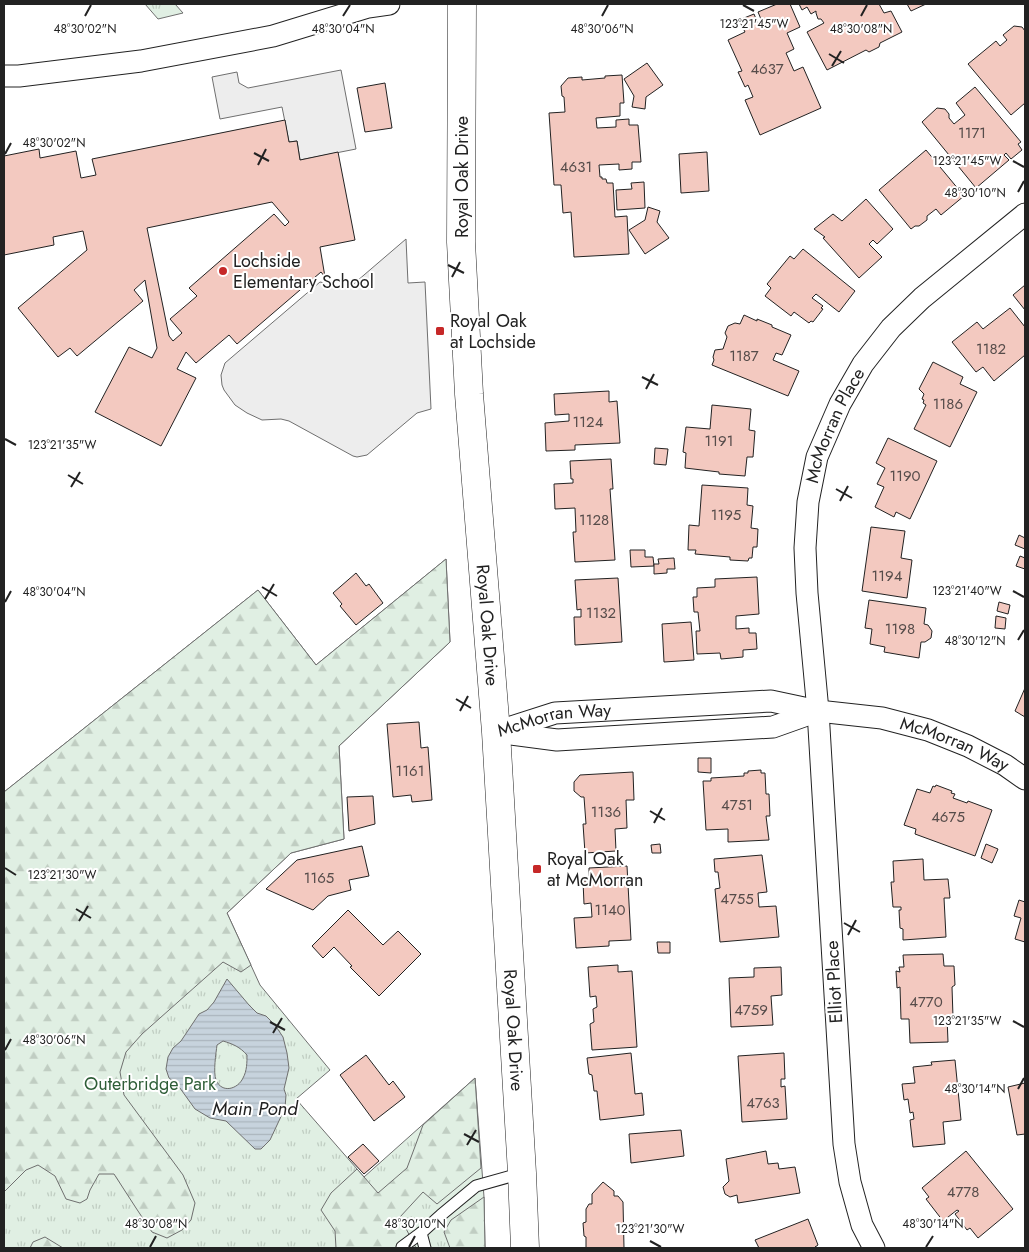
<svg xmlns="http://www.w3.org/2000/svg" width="1029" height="1252" viewBox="0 0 1029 1252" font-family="Jost,sans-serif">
	<defs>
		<pattern id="grass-tufts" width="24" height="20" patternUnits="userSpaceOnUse" patternTransform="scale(1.25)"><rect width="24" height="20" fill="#e0efe3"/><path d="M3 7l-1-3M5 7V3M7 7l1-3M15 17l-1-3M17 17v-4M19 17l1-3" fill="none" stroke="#c0cdc2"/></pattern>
		<pattern id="forest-firs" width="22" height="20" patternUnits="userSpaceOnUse" patternTransform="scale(1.25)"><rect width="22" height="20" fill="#e0efe3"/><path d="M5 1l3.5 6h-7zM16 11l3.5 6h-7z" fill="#c0cdc2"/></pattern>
		<pattern id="water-rules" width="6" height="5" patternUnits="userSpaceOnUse" patternTransform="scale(1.25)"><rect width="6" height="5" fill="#c7d3dd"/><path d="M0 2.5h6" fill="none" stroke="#abb5bd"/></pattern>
	</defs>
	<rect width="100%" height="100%" fill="#fff"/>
	<!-- grass -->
	<g fill="url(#grass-tufts)" stroke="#6f6f6f">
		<path d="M 145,4 L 175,4 L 183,13 L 158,19 Z"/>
		<path d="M 446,559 L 450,642 L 339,746 L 344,839 L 291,853 L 227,913 L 260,985 L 330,1070 L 296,1099 L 364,1177 L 475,1078 L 484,1197 L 485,1248 L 4,1248 L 4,792 L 258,590 L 316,665 Z"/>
	</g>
	<!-- forest -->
	<g fill="url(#forest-firs)" stroke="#6f6f6f">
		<path d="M 446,559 L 450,642 L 339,746 L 344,839 L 291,853 L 227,913 L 251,965 L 241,972 L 223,962 L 142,1034 L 126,1052 L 120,1072 L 124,1095 L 183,1175 L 195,1203 L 191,1220 L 182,1230 L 167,1238 L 152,1232 L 136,1208 L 114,1174 L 99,1174 L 90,1190 L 87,1199 L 80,1203 L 66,1199 L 55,1176 L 38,1165 L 26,1170 L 4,1192 L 4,792 L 258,590 L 316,665 Z"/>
		<path d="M 475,1078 L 481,1168 L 437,1204 L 423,1192 L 400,1217 L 416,1248 L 336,1248 L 335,1231 L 321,1210 L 331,1193 L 357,1169 L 378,1193 L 407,1168 L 423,1125 Z"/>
		<path d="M 484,1197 L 485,1248 L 450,1248 L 444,1232 L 451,1220 Z"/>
		<path d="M 45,1237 L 63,1248 L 30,1248 L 33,1242 Z"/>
	</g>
	<!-- parking -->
	<g fill="#ededed" stroke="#6f6f6f">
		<path d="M 341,70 L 356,149 L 300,160 L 297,141 L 289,142 L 282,107 L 220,119 L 212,77 L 237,72 L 239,83 L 248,88 Z"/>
		<path d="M 406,239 L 408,283 L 425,282 L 431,409 L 417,413 L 367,455 L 357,457 L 353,456 L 289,421 L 281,419 L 262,420 L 247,413 L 235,405 L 224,390 L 222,385 L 221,375 L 225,363 L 320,282 L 343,287 L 350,287 Z"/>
	</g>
	<!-- water -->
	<path fill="url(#water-rules)" stroke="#6f6f6f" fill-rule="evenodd" d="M 227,979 L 249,1005 L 257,1013 L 266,1016 L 275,1025 L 283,1037 L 287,1053 L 289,1068 L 284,1089 L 286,1095 L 285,1108 L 270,1140 L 261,1149 L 255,1149 L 226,1121 L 210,1118 L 195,1109 L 177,1084 L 169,1078 L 166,1069 L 168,1057 L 173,1048 L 181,1041 L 199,1014 L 207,1010 L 214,1002 ZM 223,1041 C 233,1044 240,1047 247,1055 C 247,1062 247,1071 243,1078 C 238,1089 222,1094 216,1080 C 213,1072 216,1053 217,1045 Z"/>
	<!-- building -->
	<g fill="#f3c9c0" stroke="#222" fill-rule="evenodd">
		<path d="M 777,4 L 790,4 L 800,27 L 787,33 L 794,49 L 786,53 L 794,71 L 803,67 L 821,108 L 760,135 L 745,100 L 753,97 L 748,85 L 745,87 L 738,72 L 742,71 L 728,40 L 745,32 L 739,20 L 754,14 L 759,26 L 763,24 L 758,12 Z"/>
		<path d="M 799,4 L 879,4 L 884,13 L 891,11 L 902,32 L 880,43 L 879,47 L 869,52 L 866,50 L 827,70 L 807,32 L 824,23 L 821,19 L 818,19 L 816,13 L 816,11 L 811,14 L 807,7 L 802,10 Z"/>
		<path d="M 907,4 L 926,4 L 911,11 Z"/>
		<path d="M 1014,26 L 1022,27 L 1025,31 L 1025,103 L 1011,115 L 968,64 L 996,41 L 1000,46 L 1007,40 L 1003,35 Z"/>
		<path d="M 647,63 L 663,85 L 646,97 L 645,109 L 632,107 L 634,96 L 624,79 Z"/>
		<path d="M 622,75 L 624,103 L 620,103 L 620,116 L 596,118 L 597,128 L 616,127 L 616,120 L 629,119 L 629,125 L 638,125 L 641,162 L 632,162 L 632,169 L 619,170 L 619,164 L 599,165 L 600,177 L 602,177 L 602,179 L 606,179 L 607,183 L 613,183 L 615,217 L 627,216 L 629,254 L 574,257 L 571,212 L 563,213 L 561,185 L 554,185 L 549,113 L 565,112 L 564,97 L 562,96 L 561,86 L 568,78 L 582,77 L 582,80 L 605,78 L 605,76 Z"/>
		<path d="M 385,83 L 392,128 L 365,132 L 357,88 Z"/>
		<path d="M 975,87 L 1021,142 L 1018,144 L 1022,150 L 1011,159 L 1006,153 L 1004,155 L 1009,160 L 976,188 L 922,122 L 937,108 L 945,109 L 949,114 L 949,118 L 954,124 L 965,115 L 956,103 Z"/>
		<path d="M 285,120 L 289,142 L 297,141 L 300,160 L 338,152 L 355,240 L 320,247 L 325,277 L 321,272 L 237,344 L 229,335 L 196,363 L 186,352 L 177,369 L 196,378 L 161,446 L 95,412 L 129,347 L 152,358 L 157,348 L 145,280 L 134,290 L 143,301 L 77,356 L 70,348 L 58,357 L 18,308 L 87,250 L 83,231 L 53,237 L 54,245 L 4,255 L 4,156 L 39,149 L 40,158 L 76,151 L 81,178 L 96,175 L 92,159 ZM 272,202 L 289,222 L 285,226 L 274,214 L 189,288 L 197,296 L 170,319 L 182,333 L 173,341 L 169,336 L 147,228 Z"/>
		<path d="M 926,150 L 964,196 L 941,215 L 936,209 L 927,216 L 927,220 L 919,226 L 915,226 L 911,229 L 879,190 Z"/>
		<path d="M 707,152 L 709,191 L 681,193 L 679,154 Z"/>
		<path d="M 644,182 L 645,208 L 617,210 L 616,190 L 632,189 L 631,183 Z"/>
		<path d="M 866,199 L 893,229 L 877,244 L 873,240 L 869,244 L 882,257 L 859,278 L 823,238 L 825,237 L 814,229 L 833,214 L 842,221 Z"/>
		<path d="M 648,207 L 660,211 L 657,222 L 669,238 L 645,254 L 629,230 L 645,220 Z"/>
		<path d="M 803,249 L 855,291 L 839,312 L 816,294 L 812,298 L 823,306 L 821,308 L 823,309 L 813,322 L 811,321 L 809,323 L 794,312 L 791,316 L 765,296 L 771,288 L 767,284 L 790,256 L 794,259 Z"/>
		<path d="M 1025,285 L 1025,310 L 1013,295 Z"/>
		<path d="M 1010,308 L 1025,327 L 1025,355 L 994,381 L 983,367 L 976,372 L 952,342 L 977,322 L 983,329 Z"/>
		<path d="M 744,315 L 757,321 L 757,319 L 772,325 L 772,327 L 791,335 L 782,355 L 776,353 L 773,360 L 799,371 L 788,396 L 712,365 L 714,360 L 713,357 L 715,350 L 723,349 L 727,337 L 725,333 L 728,326 L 735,323 L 740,324 Z"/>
		<path d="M 933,362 L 963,377 L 960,384 L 977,392 L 950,447 L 914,429 L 926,405 L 923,403 L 924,400 L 922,399 L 924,394 L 919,389 Z"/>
		<path d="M 609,391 L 609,402 L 617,401 L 620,443 L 575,445 L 575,450 L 546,451 L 545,423 L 569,421 L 569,414 L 555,415 L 554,394 Z"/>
		<path d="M 712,405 L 751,409 L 749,430 L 755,431 L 753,457 L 747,457 L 745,476 L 719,474 L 719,472 L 685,468 L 686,453 L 683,452 L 686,427 L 710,429 Z"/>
		<path d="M 888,438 L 937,461 L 910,519 L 896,512 L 894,517 L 875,507 L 884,487 L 877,484 L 885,468 L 876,463 Z"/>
		<path d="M 655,448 L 668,449 L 666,465 L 654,464 Z"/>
		<path d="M 611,459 L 613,489 L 610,489 L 615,560 L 575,562 L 573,532 L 576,532 L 575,508 L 555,509 L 554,484 L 573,483 L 573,479 L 571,479 L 570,461 Z"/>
		<path d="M 702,485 L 748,488 L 747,505 L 753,506 L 751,528 L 758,529 L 757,547 L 753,547 L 752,558 L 749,558 L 748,561 L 730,560 L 730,557 L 695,554 L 696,550 L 688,550 L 689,525 L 699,526 Z"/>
		<path d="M 871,527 L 905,531 L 901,558 L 912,560 L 907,598 L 862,591 Z"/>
		<path d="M 1019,535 L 1025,538 L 1025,549 L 1015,545 Z"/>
		<path d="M 630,550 L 645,550 L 645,557 L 653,557 L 654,566 L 631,567 Z"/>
		<path d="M 1020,556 L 1025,558 L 1025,569 L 1016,566 Z"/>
		<path d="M 674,558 L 675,569 L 667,569 L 667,573 L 654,574 L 654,564 L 659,564 L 658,559 Z"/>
		<path d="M 356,573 L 366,586 L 369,584 L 383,603 L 356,625 L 340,606 L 342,604 L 333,593 Z"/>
		<path d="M 757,577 L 759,614 L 736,616 L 736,629 L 749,628 L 749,633 L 756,633 L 757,649 L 743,650 L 743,657 L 721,659 L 720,653 L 697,654 L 696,631 L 700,631 L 698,612 L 694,612 L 693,597 L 697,597 L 697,588 L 715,587 L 715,579 Z"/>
		<path d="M 618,578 L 622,642 L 575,645 L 574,617 L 581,617 L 581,609 L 577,610 L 575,580 Z"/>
		<path d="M 869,600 L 926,608 L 924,624 L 928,625 L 932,631 L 931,638 L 925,642 L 921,642 L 919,658 L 884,652 L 885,647 L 870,644 L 872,629 L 865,628 Z"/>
		<path d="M 999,602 L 1010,605 L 1008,614 L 997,611 Z"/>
		<path d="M 996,616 L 1006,618 L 1005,629 L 995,628 Z"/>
		<path d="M 691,622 L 694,660 L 664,662 L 662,624 Z"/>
		<path d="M 1025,688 L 1025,717 L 1015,711 Z"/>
		<path d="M 419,722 L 421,748 L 428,747 L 432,800 L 412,802 L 411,795 L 393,797 L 387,724 Z"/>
		<path d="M 698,758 L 711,758 L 711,773 L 698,772 Z"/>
		<path d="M 761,770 L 761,773 L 765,773 L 766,794 L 769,794 L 770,816 L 766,816 L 769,840 L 728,842 L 728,829 L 706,830 L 703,781 L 711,781 L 711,778 L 744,776 L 744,773 L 748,773 L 748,771 Z"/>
		<path d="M 633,772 L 634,800 L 626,800 L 627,828 L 615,829 L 616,851 L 585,853 L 583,824 L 586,824 L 584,797 L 581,797 L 574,791 L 574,782 L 580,775 Z"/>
		<path d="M 936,785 L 952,791 L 951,793 L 955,794 L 953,798 L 967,803 L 968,801 L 992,810 L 975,856 L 915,834 L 916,829 L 904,825 L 917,789 L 930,793 L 933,786 L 935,787 Z"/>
		<path d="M 373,796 L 375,824 L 349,831 L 347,797 Z"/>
		<path d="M 660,844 L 661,853 L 652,853 L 651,845 Z"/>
		<path d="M 986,844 L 998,849 L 992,863 L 981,858 Z"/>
		<path d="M 362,846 L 369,876 L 349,880 L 351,890 L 328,896 L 313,910 L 266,889 L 297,860 Z"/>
		<path d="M 762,855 L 767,892 L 758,893 L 759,907 L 776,906 L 779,937 L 720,942 L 715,889 L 720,888 L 718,872 L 715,872 L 714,859 Z"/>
		<path d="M 923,859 L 924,880 L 948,879 L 950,898 L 944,898 L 946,937 L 903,940 L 903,929 L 900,928 L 899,910 L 901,910 L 901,907 L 893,907 L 891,882 L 894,882 L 893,861 Z"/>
		<path d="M 627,866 L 631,940 L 609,941 L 609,946 L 576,948 L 574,918 L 592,917 L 591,903 L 584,904 L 583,881 L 589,881 L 589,868 Z"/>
		<path d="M 1019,900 L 1025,902 L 1025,942 L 1015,939 L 1021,918 L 1014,916 Z"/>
		<path d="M 348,910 L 383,945 L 398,931 L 421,954 L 379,996 L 350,967 L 352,966 L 334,947 L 323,958 L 312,946 Z"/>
		<path d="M 657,942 L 670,942 L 670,953 L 658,953 Z"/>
		<path d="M 943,954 L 944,966 L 954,966 L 955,985 L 952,987 L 953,1017 L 947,1017 L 948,1042 L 910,1043 L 909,1019 L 901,1019 L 900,987 L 897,988 L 896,971 L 900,972 L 899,967 L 904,967 L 903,955 Z"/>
		<path d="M 618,965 L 618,972 L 632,971 L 637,1047 L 592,1050 L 590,1024 L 594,1022 L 593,1009 L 597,1007 L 596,996 L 590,997 L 588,967 Z"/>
		<path d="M 781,967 L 782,995 L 771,996 L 773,1025 L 731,1027 L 729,978 L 754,977 L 754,968 Z"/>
		<path d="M 631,1053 L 635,1094 L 642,1093 L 644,1115 L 600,1120 L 597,1091 L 594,1091 L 592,1075 L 589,1074 L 587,1058 Z"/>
		<path d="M 784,1053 L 785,1079 L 781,1079 L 781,1087 L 785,1086 L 787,1119 L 742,1122 L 738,1056 Z"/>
		<path d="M 366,1055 L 389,1085 L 393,1081 L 405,1097 L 374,1121 L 340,1075 Z"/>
		<path d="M 955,1060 L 961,1120 L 943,1122 L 945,1144 L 913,1147 L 910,1120 L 914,1119 L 913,1112 L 910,1113 L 908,1099 L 904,1100 L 902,1084 L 915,1083 L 913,1067 L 932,1065 L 931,1062 Z"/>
		<path d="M 1025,1083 L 1025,1134 L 1017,1135 L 1008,1087 Z"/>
		<path d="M 681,1130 L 684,1156 L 631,1163 L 629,1134 Z"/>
		<path d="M 363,1144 L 379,1161 L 364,1174 L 348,1157 Z"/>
		<path d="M 766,1151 L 768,1164 L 778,1163 L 779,1169 L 795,1167 L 800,1193 L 738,1203 L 737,1195 L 730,1197 L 725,1194 L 723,1187 L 729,1181 L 726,1159 Z"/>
		<path d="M 966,1151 L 1013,1209 L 978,1238 L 970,1228 L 967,1230 L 955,1214 L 959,1211 L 957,1210 L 943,1221 L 926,1199 L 929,1197 L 922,1188 Z"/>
		<path d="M 603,1182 L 614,1191 L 614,1196 L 618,1196 L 623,1202 L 624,1248 L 586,1248 L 586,1237 L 584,1236 L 583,1223 L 586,1222 L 586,1209 L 589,1204 L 592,1204 L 592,1194 Z"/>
		<path d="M 808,1219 L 818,1245 L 815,1247 L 819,1248 L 759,1248 L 755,1240 Z"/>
	</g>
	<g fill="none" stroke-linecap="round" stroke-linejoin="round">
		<!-- lane casing -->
		<g stroke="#222" stroke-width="13">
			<g id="lane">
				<path d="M 421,1233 L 425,1248"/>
				<path d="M 402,1247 L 421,1233 L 441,1215 L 476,1186 L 522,1173"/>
			</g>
		</g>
		<!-- street casing -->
		<g stroke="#222" stroke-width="23">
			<g id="street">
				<path d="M 4,76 L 19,76 L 141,61 L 273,36 L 368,7 L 389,4"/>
				<path id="s1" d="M 496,732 L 555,713 L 771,701 L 818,711 L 882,718 L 928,730 L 968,746 L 1005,765 L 1025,779"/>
				<path d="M 502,733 L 557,740 L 773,727 L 818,711"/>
				<path id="s2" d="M 874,1248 L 862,1225 L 850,1182 L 844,1144 L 818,711 L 807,593 L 805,548 L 808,502 L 817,457 L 840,404 L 863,364 L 891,328 L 922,298 L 1025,214"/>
			</g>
		</g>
		<!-- secondary casing -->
		<g stroke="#222" stroke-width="29">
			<g id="secondary">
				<path id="s3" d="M 462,4 L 461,242 L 469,394 L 496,732 L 522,1173 L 525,1248"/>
			</g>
		</g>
		<!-- lane -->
		<use href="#lane" stroke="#fff" stroke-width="11"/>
		<!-- street -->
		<use href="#street" stroke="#fff" stroke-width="21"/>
		<!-- secondary -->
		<use href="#secondary" stroke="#fff" stroke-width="28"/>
	</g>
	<!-- ticks -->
	<path fill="none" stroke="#222" stroke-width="2" d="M 743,5 L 754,11M 85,16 L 91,5M 343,16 L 350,5M 602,16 L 608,5M 861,16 L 867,5M 829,54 L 844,63M 832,66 L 841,51M 254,153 L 269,161M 5,154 L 11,143M 1013,161 L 1024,167M 258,165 L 266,149M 1018,192 L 1024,181M 448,265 L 464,273M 452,277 L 460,262M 642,377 L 658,385M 646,389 L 654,374M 5,439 L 16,445M 68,475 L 83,484M 71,487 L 80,472M 836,489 L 852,498M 840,501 L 848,486M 262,587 L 277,596M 1013,591 L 1024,597M 265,599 L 274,584M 5,602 L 11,591M 1018,640 L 1024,630M 456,699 L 471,708M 460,711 L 468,696M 650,811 L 665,820M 654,823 L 662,808M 5,868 L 16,875M 76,909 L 91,918M 79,921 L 88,906M 844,923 L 860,932M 848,935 L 856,920M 1013,1021 L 1024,1027M 270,1022 L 285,1030M 273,1033 L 282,1018M 5,1050 L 11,1039M 1018,1089 L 1024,1078M 464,1134 L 479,1142M 467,1145 L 476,1130M 650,1241 L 661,1247M 150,1247 L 156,1236M 409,1247 L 415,1236M 926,1247 L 933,1236"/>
	<!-- markers -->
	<g fill="#c62828" stroke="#fff" stroke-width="2">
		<circle cx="223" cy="271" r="5"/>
		<rect x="435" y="326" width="10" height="10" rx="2.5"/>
		<rect x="532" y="864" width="10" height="10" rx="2.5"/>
	</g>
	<g text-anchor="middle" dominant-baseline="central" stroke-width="4" stroke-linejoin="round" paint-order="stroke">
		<!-- number labels -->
		<g font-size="15" fill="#564c4a">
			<text x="767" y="69">4637</text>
			<text x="972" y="133">1171</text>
			<text x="576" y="167">4631</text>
			<text x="991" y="349">1182</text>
			<text x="744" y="356">1187</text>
			<text x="948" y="404">1186</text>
			<text x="588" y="422">1124</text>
			<text x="719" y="441">1191</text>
			<text x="905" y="476">1190</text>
			<text x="726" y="515">1195</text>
			<text x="594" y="520">1128</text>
			<text x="887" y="576">1194</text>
			<text x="601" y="613">1132</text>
			<text x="900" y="629">1198</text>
			<text x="410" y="771">1161</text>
			<text x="737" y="805">4751</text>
			<text x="606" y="812">1136</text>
			<text x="948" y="817">4675</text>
			<text x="319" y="878">1165</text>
			<text x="737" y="899">4755</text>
			<text x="610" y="910">1140</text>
			<text x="926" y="1002">4770</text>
			<text x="751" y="1010">4759</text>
			<text x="763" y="1103">4763</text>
			<text x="963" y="1192">4778</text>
		</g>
		<!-- street labels -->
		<g font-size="18" fill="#222" stroke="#fff">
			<text transform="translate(462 177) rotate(-90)">Royal Oak Drive</text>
			<text stroke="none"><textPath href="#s2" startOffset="834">McMorran Place</textPath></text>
			<text stroke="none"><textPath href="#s3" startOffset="622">Royal Oak Drive</textPath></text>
			<text stroke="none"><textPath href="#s1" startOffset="60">McMorran Way</textPath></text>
			<text stroke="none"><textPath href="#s1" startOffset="468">McMorran Way</textPath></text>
			<text transform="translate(834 982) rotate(-93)">Elliot Place</text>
			<text stroke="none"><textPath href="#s3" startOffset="1028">Royal Oak Drive</textPath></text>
		</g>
		<!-- poi labels -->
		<g font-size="18" fill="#222" stroke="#fff" text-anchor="start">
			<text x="233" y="261">Lochside<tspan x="233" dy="21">Elementary School</tspan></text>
			<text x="450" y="321">Royal Oak<tspan x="450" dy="21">at Lochside</tspan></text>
			<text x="547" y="859">Royal Oak<tspan x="547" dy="21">at McMorran</tspan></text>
		</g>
		<!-- park labels -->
		<g font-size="18" fill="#2f5e38" stroke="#fff">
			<text x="150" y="1084">Outerbridge Park</text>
		</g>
		<!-- water labels -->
		<g font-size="19" font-style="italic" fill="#222" stroke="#fff">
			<text x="255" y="1108">Main Pond</text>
		</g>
	</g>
	<g font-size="12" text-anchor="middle" fill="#222" stroke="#fff" stroke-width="4" stroke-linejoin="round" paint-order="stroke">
		<text x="754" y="28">123°21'45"W</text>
		<text x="85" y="33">48°30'02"N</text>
		<text x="343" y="33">48°30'04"N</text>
		<text x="602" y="33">48°30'06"N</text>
		<text x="861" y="33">48°30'08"N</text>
		<text x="54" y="147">48°30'02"N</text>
		<text x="967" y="165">123°21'45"W</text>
		<text x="975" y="197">48°30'10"N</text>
		<text x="62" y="449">123°21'35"W</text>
		<text x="967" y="595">123°21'40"W</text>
		<text x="54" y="596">48°30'04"N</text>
		<text x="975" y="645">48°30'12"N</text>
		<text x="62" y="879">123°21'30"W</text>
		<text x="967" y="1025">123°21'35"W</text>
		<text x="54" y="1044">48°30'06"N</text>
		<text x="975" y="1093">48°30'14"N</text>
		<text x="156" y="1228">48°30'08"N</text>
		<text x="415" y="1228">48°30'10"N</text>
		<text x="933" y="1228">48°30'14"N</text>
		<text x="650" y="1233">123°21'30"W</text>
	</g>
	<!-- border -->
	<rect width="1029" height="1252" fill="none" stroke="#222222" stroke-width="10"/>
</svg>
